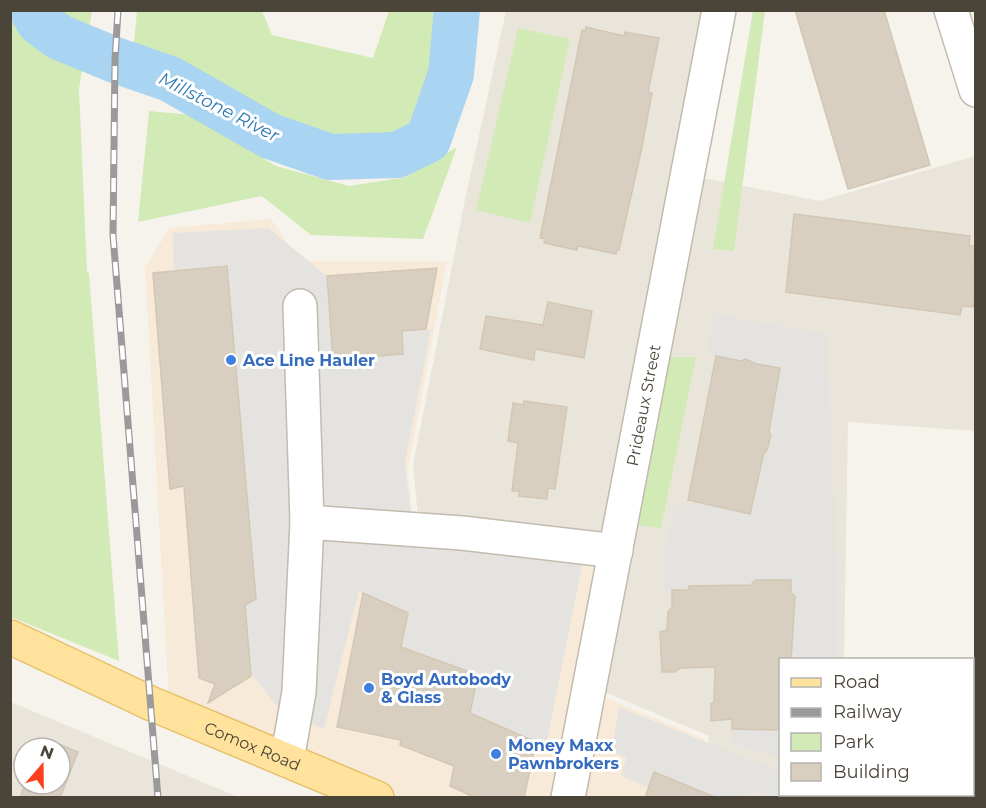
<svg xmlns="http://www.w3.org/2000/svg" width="986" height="808" viewBox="0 0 986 808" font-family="Montserrat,sans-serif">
	<rect width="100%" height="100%" fill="#f6f3ec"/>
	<!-- residential -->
	<g fill="#eae5da" fill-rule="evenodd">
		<path d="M 506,11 L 711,11 L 678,173 L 820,201 L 975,156 L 975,431 L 848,422 L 844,659 L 780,660 L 780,794 L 841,795 L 840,797 L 698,797 L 709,736 L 595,688 L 418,517 L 413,465 L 465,200 Z"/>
		<path d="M 11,702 L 238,797 L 11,797 ZM 24,748 L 60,748 L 60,784 L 24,784 Z"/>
	</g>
	<!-- commercial -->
	<path fill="#f7ead8" d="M 271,219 L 300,261 L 447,261 L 408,469 L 413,523 L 600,553 L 582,688 L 705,739 L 696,797 L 395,797 L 169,702 L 145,267 L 170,228 Z"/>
	<!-- green -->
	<g fill="#d2eab5">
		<path d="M 10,11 L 92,11 L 79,89 L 87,272 L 89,273 L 119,661 L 11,617 Z"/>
		<path d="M 137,11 L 262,11 L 272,35 L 373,58 L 389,11 L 443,11 L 441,45 L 423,120 L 375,144 L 310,139 L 174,64 L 133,53 Z"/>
		<path d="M 753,11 L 765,11 L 734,251 L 713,249 Z"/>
		<path d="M 518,28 L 570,39 L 530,223 L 476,210 Z"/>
		<path d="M 149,111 L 192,115 L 276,166 L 349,186 L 406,177 L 457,147 L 423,239 L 311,235 L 262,196 L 138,222 Z"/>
		<path d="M 670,357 L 696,357 L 661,528 L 635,525 Z"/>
	</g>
	<!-- parking -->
	<g fill="#e5e3e0">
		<path d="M 268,228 L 327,276 L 333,360 L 403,354 L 402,331 L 431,330 L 405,462 L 413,533 L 584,556 L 546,746 L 470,713 L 478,675 L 401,648 L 408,613 L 359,591 L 324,729 L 280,710 L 250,672 L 245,605 L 256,599 L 227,266 L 174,271 L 173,233 Z"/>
		<path d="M 715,314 L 827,334 L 837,563 L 838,659 L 795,659 L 795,655 L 791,653 L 795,596 L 791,593 L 791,580 L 755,580 L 751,585 L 689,586 L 688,590 L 662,590 L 666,544 L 674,506 L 702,503 L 750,514 L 764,453 L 767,450 L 771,435 L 769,431 L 780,368 L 757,364 L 746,359 L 741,361 L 707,354 Z"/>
		<path d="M 619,707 L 780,772 L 780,789 L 777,796 L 748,791 L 746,797 L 702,797 L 679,782 L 655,772 L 649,788 L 621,776 L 626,758 L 612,751 Z"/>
		<path d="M 732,729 L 780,730 L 780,758 L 732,743 Z"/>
	</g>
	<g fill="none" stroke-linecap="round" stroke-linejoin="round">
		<!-- river -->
		<path stroke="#a9d4f2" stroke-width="46" d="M 32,10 L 39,22 L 59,37 L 115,60 L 170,79 L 270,136 L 330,157 L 397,155 L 428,140 L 451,74 L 457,10"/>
	</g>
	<!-- building -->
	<g fill="#d8cfc1" stroke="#d3c7b4" stroke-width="1.5">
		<path d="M 795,10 L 884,10 L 930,165 L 848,189 Z"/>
		<path d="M 586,27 L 624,36 L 625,32 L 659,38 L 648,92 L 652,93 L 642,147 L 619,250 L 617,250 L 616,254 L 578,246 L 577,250 L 544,243 L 545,239 L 540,238 L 582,30 L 585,31 Z"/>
		<path d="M 794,214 L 970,236 L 969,246 L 975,246 L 974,307 L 962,306 L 960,315 L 786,292 Z"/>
		<path d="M 227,266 L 256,599 L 245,605 L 251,676 L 208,703 L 215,684 L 199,678 L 184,486 L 170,489 L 153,273 Z"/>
		<path d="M 437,268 L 426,329 L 402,331 L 403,354 L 333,360 L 327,276 Z"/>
		<path d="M 548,302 L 592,311 L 584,358 L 535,349 L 534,360 L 480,349 L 486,316 L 543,325 Z"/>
		<path d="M 716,356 L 741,361 L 745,359 L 757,364 L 780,368 L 769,431 L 771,435 L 767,450 L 764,453 L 750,514 L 688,500 Z"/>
		<path d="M 524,401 L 567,407 L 555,489 L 548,488 L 547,499 L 519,496 L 519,491 L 512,491 L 518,443 L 508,441 L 513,403 L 523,405 Z"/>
		<path d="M 755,580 L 791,580 L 791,593 L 795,596 L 791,660 L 780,660 L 780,730 L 732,729 L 732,719 L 711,721 L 711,704 L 714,702 L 715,667 L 680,668 L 675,672 L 662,672 L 660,632 L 667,630 L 668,612 L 672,607 L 672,590 L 688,590 L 689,586 L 751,585 Z"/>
		<path d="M 363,593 L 408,613 L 401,647 L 478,675 L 470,713 L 536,742 L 524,798 L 476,798 L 450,786 L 454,766 L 400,745 L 401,740 L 337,727 Z"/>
		<path d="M 51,741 L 78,752 L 60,798 L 20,798 L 25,784 L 60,784 L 60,748 L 40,748 L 41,745 L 48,747 Z"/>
		<path d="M 654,772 L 715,797 L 715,798 L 645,798 Z"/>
	</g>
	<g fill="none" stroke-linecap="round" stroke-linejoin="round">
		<!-- minor casing -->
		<g stroke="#c2bbae" stroke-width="36">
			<g id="minor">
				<path d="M 951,10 L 976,90"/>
				<path d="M 307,522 L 462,533 L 616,551"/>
				<path d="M 287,760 L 299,692 L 307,522 L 300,306"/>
				<path id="s1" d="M 568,798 L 719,10"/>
			</g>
		</g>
		<!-- major casing -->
		<g stroke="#e6c16a" stroke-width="36">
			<g id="major">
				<path id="s2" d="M 10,637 L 150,703 L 377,798"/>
			</g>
		</g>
		<!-- minor -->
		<use href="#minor" stroke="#fff" stroke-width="33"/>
		<!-- major -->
		<use href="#major" stroke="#ffe39c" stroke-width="33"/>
		<!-- rail casing -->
		<g stroke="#9a9a9a" stroke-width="7">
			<path id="rail" d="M 118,10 L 115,60 L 113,235 L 158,798"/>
		</g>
		<!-- rail -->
		<use href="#rail" stroke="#fff" stroke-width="4.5" stroke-dasharray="14" stroke-linecap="butt"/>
	</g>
	<!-- markers -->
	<g fill="#3f7fe0" stroke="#fff" stroke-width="2">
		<circle cx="231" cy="360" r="6"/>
		<circle cx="369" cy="688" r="6"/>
		<circle cx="496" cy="754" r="6"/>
	</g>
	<g text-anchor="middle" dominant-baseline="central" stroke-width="6" stroke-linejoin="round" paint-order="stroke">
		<!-- shop labels -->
		<g font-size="16" font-weight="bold" fill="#366cbe" stroke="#fff" text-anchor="start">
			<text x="243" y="360">Ace Line Hauler</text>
			<text x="381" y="679">Boyd Autobody<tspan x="381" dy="18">&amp; Glass</tspan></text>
			<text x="508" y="745">Money Maxx<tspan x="508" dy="18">Pawnbrokers</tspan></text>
		</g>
		<!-- street labels -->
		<g font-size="16" fill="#4b4439" stroke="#fff">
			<text stroke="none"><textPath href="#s1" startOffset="400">Prideaux Street</textPath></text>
			<text stroke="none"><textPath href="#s2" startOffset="266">Comox Road</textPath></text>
		</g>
		<!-- water labels -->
		<g font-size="18" font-style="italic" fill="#2e7ab2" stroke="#fff">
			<text transform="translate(219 107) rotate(27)">Millstone River</text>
		</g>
	</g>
	<!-- border -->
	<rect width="986" height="808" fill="none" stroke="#4b4439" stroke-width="24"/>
	<!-- legend -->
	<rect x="779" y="658" width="195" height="138" fill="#ffffff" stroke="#b7b4b0" stroke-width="1.5"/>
	<rect x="791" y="678" width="30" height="9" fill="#ffe39c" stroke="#b7b4b0" stroke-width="1.5"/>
	<text x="833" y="688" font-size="18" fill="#4b4439">Road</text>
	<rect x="791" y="708" width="30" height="9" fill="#9a9a9a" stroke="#b7b4b0" stroke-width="1.5"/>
	<text x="833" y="718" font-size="18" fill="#4b4439">Railway</text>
	<rect x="791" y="733" width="30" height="18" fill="#d2eab5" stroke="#b7b4b0" stroke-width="1.5"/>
	<text x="833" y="748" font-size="18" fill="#4b4439">Park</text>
	<rect x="791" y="763" width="30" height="18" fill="#d8cfc1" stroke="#b7b4b0" stroke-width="1.5"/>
	<text x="833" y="778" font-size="18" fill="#4b4439">Building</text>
	<!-- north arrow -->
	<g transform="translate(42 766) rotate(20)"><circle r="28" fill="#ffffff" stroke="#b7b4b0" stroke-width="1.5"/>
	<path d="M0-4.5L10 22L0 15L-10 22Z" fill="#fc3f1d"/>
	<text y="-9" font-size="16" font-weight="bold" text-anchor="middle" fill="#4b4439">N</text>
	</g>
</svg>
